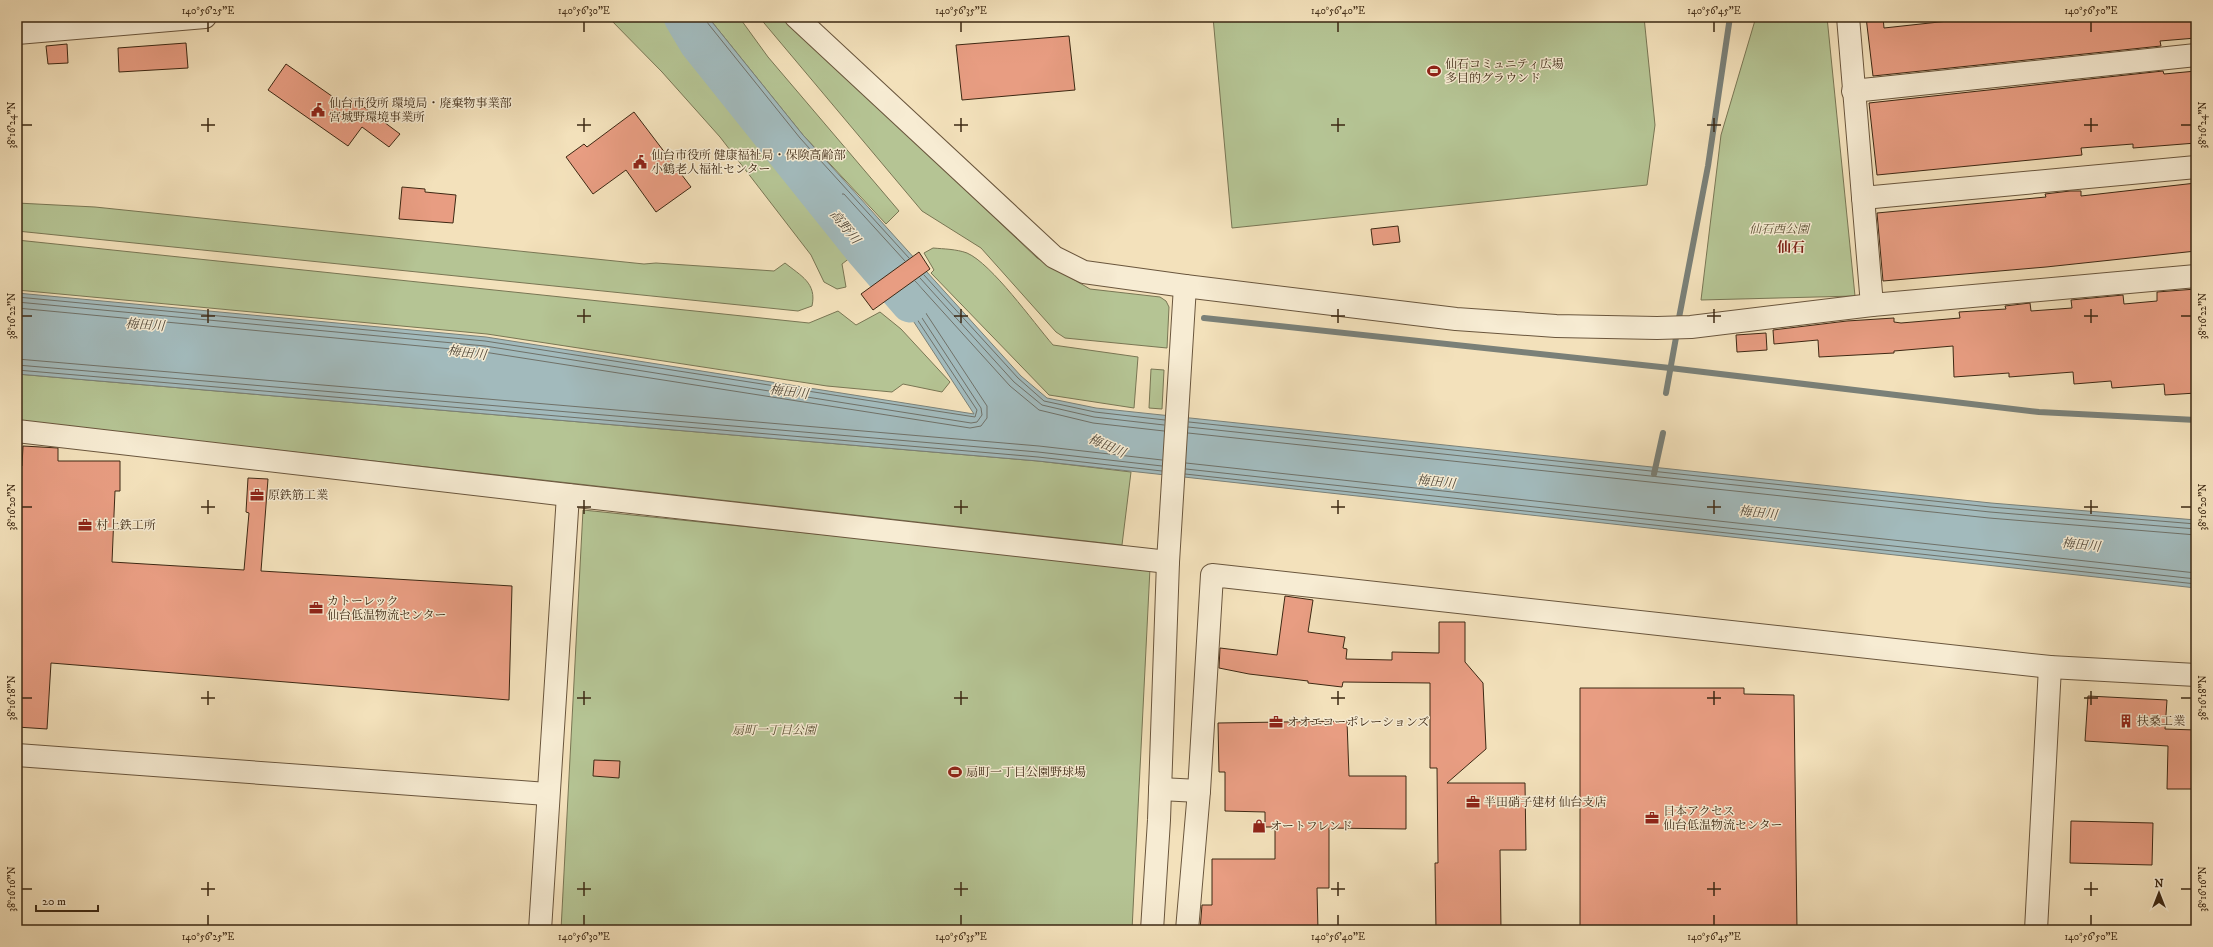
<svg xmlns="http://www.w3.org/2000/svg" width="2213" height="947" viewBox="0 0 2213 947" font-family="'IM FELL DW Pica','Noto Serif JP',serif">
	<rect width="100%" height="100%" fill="#f3e1bb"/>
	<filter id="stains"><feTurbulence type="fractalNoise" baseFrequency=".005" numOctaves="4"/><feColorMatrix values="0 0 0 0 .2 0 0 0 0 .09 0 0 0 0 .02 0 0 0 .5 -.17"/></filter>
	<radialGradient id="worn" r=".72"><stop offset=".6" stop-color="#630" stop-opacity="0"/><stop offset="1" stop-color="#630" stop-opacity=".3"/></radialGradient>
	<!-- green -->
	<g fill="#b5c494" stroke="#797654">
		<path d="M 608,17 L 678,17 L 693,43 L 859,251 L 842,264 L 846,287 L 837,289 L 824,282 L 811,255 L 720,137 L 662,72 Z"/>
		<path d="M 708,17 L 739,17 L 768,57 L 899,211 L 886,224 L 803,135 Z"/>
		<path d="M 759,17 L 784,17 L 1037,258 L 1090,289 L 1160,297 L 1166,301 L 1169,307 L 1167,348 L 1065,338 L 1056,332 L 981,248 L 922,211 Z"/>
		<path d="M 1213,17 L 1644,17 L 1655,125 L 1647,185 L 1232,228 Z"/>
		<path d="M 1756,17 L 1827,17 L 1855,296 L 1701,300 L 1721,135 Z"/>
		<path d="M 17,203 L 95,207 L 644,264 L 656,263 L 774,271 L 785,263 C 801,276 817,283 812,306 L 798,311 L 17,231 Z"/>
		<path d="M 17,240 L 809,323 L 838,311 L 856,325 L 880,312 L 901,329 L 950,382 L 942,392 L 903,384 L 892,392 L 827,386 L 487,334 L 17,290 Z"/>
		<path d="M 933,248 C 944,249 956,249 967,253 C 992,264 1033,322 1053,345 L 1138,357 L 1134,408 L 1049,395 L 931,273 L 934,270 L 924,253 Z"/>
		<path d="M 1151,369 L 1164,370 L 1162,409 L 1149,408 Z"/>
		<path d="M 17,374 L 1038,461 L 1131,472 L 1122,545 L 17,421 Z"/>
		<path d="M 583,510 L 1150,568 L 1132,930 L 561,930 Z"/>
	</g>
	<!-- water -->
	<path fill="#a2babc" stroke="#7a8078" d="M 687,17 L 708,17 L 803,135 L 1021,376 L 1047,398 L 1096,408 L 1991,503 L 2196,520 L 2196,588 L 1038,461 L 17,374 L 17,293 L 486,337 L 974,414 L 842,212 L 708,50 Z"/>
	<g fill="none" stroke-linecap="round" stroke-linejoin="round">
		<!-- shore -->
		<g stroke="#707168" stroke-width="1">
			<path d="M 691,17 L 712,48 L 846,210 L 887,274"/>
			<path d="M 705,17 L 706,21 L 800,138 L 909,258"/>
			<path d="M 891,271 L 841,197 L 842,194 L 844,194 L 905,261"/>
			<path d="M 924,275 L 1018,378 L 1044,401 L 1095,412 L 1165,420"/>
			<path d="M 920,278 L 1014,382 L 1042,405 L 1094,417 L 1164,425"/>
			<path d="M 915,281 L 1010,386 L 1039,410 L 1093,423 L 1164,431"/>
			<path d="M 17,297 L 485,341 L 975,417 L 977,410 L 899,292"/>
			<path d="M 17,302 L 485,346 L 971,423 L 977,422 L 982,415 L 981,408 L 903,289"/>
			<path d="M 17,308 L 484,352 L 970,428 L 981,426 L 987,418 L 987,406 L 908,286"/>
			<path d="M 17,359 L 1039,446 L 1162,460"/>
			<path d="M 17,365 L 1038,452 L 1162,466"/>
			<path d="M 17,370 L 1038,457 L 1162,471"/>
			<path d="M 1189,422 L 1990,507 L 2196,524"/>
			<path d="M 1188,427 L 1990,512 L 2196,529"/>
			<path d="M 1188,433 L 1989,518 L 2196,535"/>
			<path d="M 1186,463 L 2196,573"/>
			<path d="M 1186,469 L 2196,579"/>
			<path d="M 1185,474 L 2196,584"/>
		</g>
		<!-- stream -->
		<g stroke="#7a8078" stroke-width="6">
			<path d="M 1204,318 L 1670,368 L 2039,412 L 2196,420"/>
			<path d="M 1678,323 L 1708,166 L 1730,17"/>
			<path d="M 1666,393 L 1677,332"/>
			<path d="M 1654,474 L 1663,433"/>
		</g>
		<!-- river -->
		<path stroke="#a2babc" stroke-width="37" d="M 682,17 L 698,44 L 863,250 L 910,304"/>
	</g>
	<!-- building -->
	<g fill="#e89d82" stroke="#3d2813">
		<path d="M 1866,17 L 1883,17 L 1884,28 L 1985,17 L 2196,17 L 2196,38 L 2160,41 L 2161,46 L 1873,76 Z"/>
		<path d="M 1069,36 L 1075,90 L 962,100 L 956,45 Z"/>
		<path d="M 186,43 L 188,68 L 119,72 L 118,48 Z"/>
		<path d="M 67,44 L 68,63 L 48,64 L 46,46 Z"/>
		<path d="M 286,64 L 346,106 L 352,98 L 400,134 L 389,147 L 362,127 L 348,146 L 268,90 Z"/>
		<path d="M 2163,71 L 2164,74 L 2196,71 L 2196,143 L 2133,148 L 2133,144 L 2081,148 L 2082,155 L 1877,175 L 1869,103 Z"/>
		<path d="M 634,112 L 691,187 L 656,212 L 626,170 L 593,194 L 566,157 L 584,144 L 587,147 Z"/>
		<path d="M 2196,183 L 2196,251 L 2046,267 L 1883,281 L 1877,213 L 2046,197 L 2045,194 L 2070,191 L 2081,191 L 2081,196 Z"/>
		<path d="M 402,187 L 425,189 L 425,192 L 456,195 L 453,223 L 399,219 Z"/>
		<path d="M 1398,226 L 1400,242 L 1373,245 L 1371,229 Z"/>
		<path d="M 919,252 L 930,269 L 873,310 L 861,294 Z"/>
		<path d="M 2196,289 L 2196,308 L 2194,308 L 2196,393 L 2165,395 L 2164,384 L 2112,388 L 2111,381 L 2074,384 L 2073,372 L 2009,377 L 2009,373 L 1954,377 L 1953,346 L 1894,351 L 1894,353 L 1819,357 L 1818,340 L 1774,344 L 1773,330 L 1847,321 L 1894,318 L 1894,322 L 1901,323 L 1960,318 L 1959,312 L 2006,309 L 2005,306 L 2030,303 L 2031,311 L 2072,308 L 2071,300 L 2123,295 L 2124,304 L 2157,301 L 2157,292 Z"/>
		<path d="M 1766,333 L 1767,350 L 1737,352 L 1736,335 Z"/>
		<path d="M 23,446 L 58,448 L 58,461 L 120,461 L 120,491 L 115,491 L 112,562 L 244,570 L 249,513 L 246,512 L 248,478 L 268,479 L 261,571 L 512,586 L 509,700 L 51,663 L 47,729 L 17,727 L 17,506 L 19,466 L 22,466 Z"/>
		<path d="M 1285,596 L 1313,600 L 1308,632 L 1345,637 L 1343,648 L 1347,649 L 1346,659 L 1392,660 L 1392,652 L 1439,653 L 1439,622 L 1465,622 L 1465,662 L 1483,683 L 1486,749 L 1447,783 L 1525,783 L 1526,850 L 1500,850 L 1501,930 L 1436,930 L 1435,863 L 1438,863 L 1437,768 L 1430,768 L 1430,683 L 1343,682 L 1342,687 L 1308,683 L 1308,681 L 1249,674 L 1219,668 L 1220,648 L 1277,655 Z"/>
		<path d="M 1580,688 L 1744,688 L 1744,694 L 1794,695 L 1797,930 L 1580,930 Z"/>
		<path d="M 2088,696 L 2167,700 L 2165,729 L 2196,730 L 2196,789 L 2167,789 L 2168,746 L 2085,741 Z"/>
		<path d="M 1347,721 L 1349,776 L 1406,776 L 1406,829 L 1329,828 L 1329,888 L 1317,888 L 1318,930 L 1200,930 L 1202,905 L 1212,905 L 1212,859 L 1275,859 L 1275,827 L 1265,827 L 1265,812 L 1225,811 L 1225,772 L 1219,772 L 1218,723 Z"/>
		<path d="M 594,760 L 620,761 L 619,778 L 593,776 Z"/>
		<path d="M 2071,821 L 2153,823 L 2152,865 L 2070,863 Z"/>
	</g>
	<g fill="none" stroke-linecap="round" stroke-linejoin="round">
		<!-- minor casing -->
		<g stroke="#6a563d" stroke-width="24">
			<g id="minor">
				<path d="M 796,17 L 1054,257 L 1084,272 L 1185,286 L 1456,319 L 1556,326 L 1657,328 L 1691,327 L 1872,305 L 2196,276"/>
				<path d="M 1848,17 L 1872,305"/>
				<path d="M 17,33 L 205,17"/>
				<path d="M 1853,91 L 2196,55"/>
				<path d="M 1863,198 L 2196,167"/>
				<path d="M 17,431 L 568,495 L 1168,562"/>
				<path d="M 17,755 L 547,794"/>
				<path d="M 1160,789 L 1199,791"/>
				<path d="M 540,930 L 568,495"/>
				<path d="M 1152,930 L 1159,820 L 1168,562 L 1185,286"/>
				<path d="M 1187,930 L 1199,791 L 1212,575 L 2050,667 L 2196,675"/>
				<path d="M 2036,930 L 2050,667"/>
			</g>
		</g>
		<!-- minor -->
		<use href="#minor" stroke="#f7ecd3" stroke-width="22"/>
	</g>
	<!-- ticks -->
	<path fill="none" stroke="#3d2813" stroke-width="1.5" d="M 208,22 L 208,32M 584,22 L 584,32M 961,22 L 961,32M 1338,22 L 1338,32M 1714,22 L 1714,32M 2091,22 L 2091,32M 208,118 L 208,132M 584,118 L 584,132M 961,118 L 961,132M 1338,118 L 1338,132M 1714,118 L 1714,132M 2091,118 L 2091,132M 22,125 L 32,125M 201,125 L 215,125M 577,125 L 591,125M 954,125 L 968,125M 1331,125 L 1345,125M 1707,125 L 1721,125M 2084,125 L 2098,125M 2181,125 L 2191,125M 208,309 L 208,323M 584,309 L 584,323M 961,309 L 961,323M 1338,309 L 1338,323M 1714,309 L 1714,323M 2091,309 L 2091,323M 22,316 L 32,316M 201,316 L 215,316M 577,316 L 591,316M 954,316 L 968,316M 1331,316 L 1345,316M 1707,316 L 1721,316M 2084,316 L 2098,316M 2181,316 L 2191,316M 208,500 L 208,514M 584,500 L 584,514M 961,500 L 961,514M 1338,500 L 1338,514M 1714,500 L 1714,514M 2091,500 L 2091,514M 22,507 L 32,507M 201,507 L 215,507M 577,507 L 591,507M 954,507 L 968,507M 1331,507 L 1345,507M 1707,507 L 1721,507M 2084,507 L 2098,507M 2181,507 L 2191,507M 208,691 L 208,705M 584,691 L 584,705M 961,691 L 961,705M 1338,691 L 1338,705M 1714,691 L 1714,705M 2091,691 L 2091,705M 22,698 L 32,698M 201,698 L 215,698M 577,698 L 591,698M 954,698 L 968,698M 1331,698 L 1345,698M 1707,698 L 1721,698M 2084,698 L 2098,698M 2181,698 L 2191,698M 208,882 L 208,896M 584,882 L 584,896M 961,882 L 961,896M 1338,882 L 1338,896M 1714,882 L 1714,896M 2091,882 L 2091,896M 22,889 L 32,889M 201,889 L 215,889M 577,889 L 591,889M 954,889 L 968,889M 1331,889 L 1345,889M 1707,889 L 1721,889M 2084,889 L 2098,889M 2181,889 L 2191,889M 208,915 L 208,925M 584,915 L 584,925M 961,915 L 961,925M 1338,915 L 1338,925M 1714,915 L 1714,925M 2091,915 L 2091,925"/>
	<!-- icons -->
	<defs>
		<g id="stadium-bare" transform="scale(1.08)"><path d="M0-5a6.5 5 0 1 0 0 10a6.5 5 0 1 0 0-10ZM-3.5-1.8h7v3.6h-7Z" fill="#8f2418" stroke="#f7ecd3" stroke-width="2.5" paint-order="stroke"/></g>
		<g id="civic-bare" transform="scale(1.08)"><path d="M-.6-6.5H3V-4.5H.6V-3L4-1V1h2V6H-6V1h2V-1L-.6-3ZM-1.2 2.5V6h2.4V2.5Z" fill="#8f2418" stroke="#f7ecd3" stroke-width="2.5" paint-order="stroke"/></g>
		<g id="office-bare" transform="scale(1.08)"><path d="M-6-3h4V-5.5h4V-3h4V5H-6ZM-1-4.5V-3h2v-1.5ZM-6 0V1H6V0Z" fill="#8f2418" stroke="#f7ecd3" stroke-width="2.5" paint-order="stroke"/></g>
		<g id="building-bare" transform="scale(1.08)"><path d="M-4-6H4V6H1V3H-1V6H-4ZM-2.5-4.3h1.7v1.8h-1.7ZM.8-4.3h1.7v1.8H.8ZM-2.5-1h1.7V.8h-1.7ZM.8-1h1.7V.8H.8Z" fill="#8f2418" stroke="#f7ecd3" stroke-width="2.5" paint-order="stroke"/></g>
		<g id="shop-bare" transform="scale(1.08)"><path d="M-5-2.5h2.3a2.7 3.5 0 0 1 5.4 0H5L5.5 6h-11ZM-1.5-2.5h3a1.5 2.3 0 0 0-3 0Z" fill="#8f2418" stroke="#f7ecd3" stroke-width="2.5" paint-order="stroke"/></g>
	</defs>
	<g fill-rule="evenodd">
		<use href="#stadium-bare" x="1434" y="71"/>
		<use href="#civic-bare" x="318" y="110"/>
		<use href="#civic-bare" x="640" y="162"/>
		<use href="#office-bare" x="257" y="495"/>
		<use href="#office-bare" x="85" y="525"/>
		<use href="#office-bare" x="316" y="608"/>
		<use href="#building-bare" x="2126" y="721"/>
		<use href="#office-bare" x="1276" y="722"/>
		<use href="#stadium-bare" x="955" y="772"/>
		<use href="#office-bare" x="1473" y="802"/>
		<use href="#office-bare" x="1652" y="818"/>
		<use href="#shop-bare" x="1259" y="826"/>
	</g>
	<g text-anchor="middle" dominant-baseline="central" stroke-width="3" stroke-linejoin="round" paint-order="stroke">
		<!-- poi labels -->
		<g font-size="12" fill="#3d2813" stroke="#f7ecd3" text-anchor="start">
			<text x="1445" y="64">仙石コミュニティ広場<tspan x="1445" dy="14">多目的グラウンド</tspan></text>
			<text x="329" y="103">仙台市役所 環境局・廃棄物事業部<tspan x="329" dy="14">宮城野環境事業所</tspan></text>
			<text x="651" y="155">仙台市役所 健康福祉局・保険高齢部<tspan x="651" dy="14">小鶴老人福祉センター</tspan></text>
			<text x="268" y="495">原鉄筋工業</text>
			<text x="96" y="525">村上鉄工所</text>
			<text x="327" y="601">カトーレック<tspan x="327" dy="14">仙台低温物流センター</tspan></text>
			<text x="2137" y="721">扶桑工業</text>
			<text x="1287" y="722">オオエコーポレーションズ</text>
			<text x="966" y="772">扇町一丁目公園野球場</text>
			<text x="1484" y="802">半田硝子建材 仙台支店</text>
			<text x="1663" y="811">日本アクセス<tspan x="1663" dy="14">仙台低温物流センター</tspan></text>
			<text x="1270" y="826">オートフレンド</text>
		</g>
		<!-- park labels -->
		<g font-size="12" font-style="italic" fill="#5b4f33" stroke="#f7ecd3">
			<text x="1779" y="229">仙石西公園</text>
			<text x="774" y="730">扇町一丁目公園</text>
		</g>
		<!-- water labels -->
		<g font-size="13" font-style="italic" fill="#564c3d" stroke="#f7ecd3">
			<text transform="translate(845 227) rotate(51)">高野川</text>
			<text transform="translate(145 325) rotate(4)">梅田川</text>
			<text transform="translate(467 353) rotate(7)">梅田川</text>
			<text transform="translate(789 392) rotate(7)">梅田川</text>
			<text transform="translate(1107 446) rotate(24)">梅田川</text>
			<text transform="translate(1436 482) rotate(6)">梅田川</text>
			<text transform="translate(1758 513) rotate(6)">梅田川</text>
			<text transform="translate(2081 545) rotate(6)">梅田川</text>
		</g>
		<!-- quarter labels -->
		<g font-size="14" font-weight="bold" fill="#7a1f14" stroke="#f7ecd3">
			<text x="1791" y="248">仙石</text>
		</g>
	</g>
	<!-- margin -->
	<rect width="2213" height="947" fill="none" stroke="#f3e1bb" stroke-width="44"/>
	<!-- north arrow -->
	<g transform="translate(2159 893)" stroke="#f7ecd3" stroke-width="3" paint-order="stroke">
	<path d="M0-3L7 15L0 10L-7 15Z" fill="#3d2813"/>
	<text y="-6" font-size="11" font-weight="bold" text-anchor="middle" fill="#3d2813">N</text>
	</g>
	<!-- scale -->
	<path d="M36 905v6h62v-6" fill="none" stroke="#3d2813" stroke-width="2"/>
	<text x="42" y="905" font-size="12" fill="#3d2813" stroke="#f7ecd3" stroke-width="3" paint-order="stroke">20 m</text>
	<rect x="22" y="22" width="2169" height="903" fill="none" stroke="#3d2813" stroke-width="1.5"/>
	<g font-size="10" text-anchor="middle" fill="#3d2813">
		<text x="208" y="14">140°56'25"E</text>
		<text x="584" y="14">140°56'30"E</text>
		<text x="961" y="14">140°56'35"E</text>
		<text x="1338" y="14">140°56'40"E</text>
		<text x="1714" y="14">140°56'45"E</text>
		<text x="2091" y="14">140°56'50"E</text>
		<text transform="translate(11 125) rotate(-90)" y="4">38°16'24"N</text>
		<text transform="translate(2202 125) rotate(-90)" y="4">38°16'24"N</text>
		<text transform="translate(11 316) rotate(-90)" y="4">38°16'22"N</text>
		<text transform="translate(2202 316) rotate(-90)" y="4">38°16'22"N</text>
		<text transform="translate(11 507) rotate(-90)" y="4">38°16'20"N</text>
		<text transform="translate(2202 507) rotate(-90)" y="4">38°16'20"N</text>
		<text transform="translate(11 698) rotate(-90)" y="4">38°16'18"N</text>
		<text transform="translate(2202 698) rotate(-90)" y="4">38°16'18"N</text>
		<text transform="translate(11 889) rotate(-90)" y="4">38°16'16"N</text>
		<text transform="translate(2202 889) rotate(-90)" y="4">38°16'16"N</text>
		<text x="208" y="940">140°56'25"E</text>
		<text x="584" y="940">140°56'30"E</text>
		<text x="961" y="940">140°56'35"E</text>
		<text x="1338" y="940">140°56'40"E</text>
		<text x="1714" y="940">140°56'45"E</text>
		<text x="2091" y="940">140°56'50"E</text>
	</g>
	<rect width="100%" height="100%" filter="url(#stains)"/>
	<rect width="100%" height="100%" fill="url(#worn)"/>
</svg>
